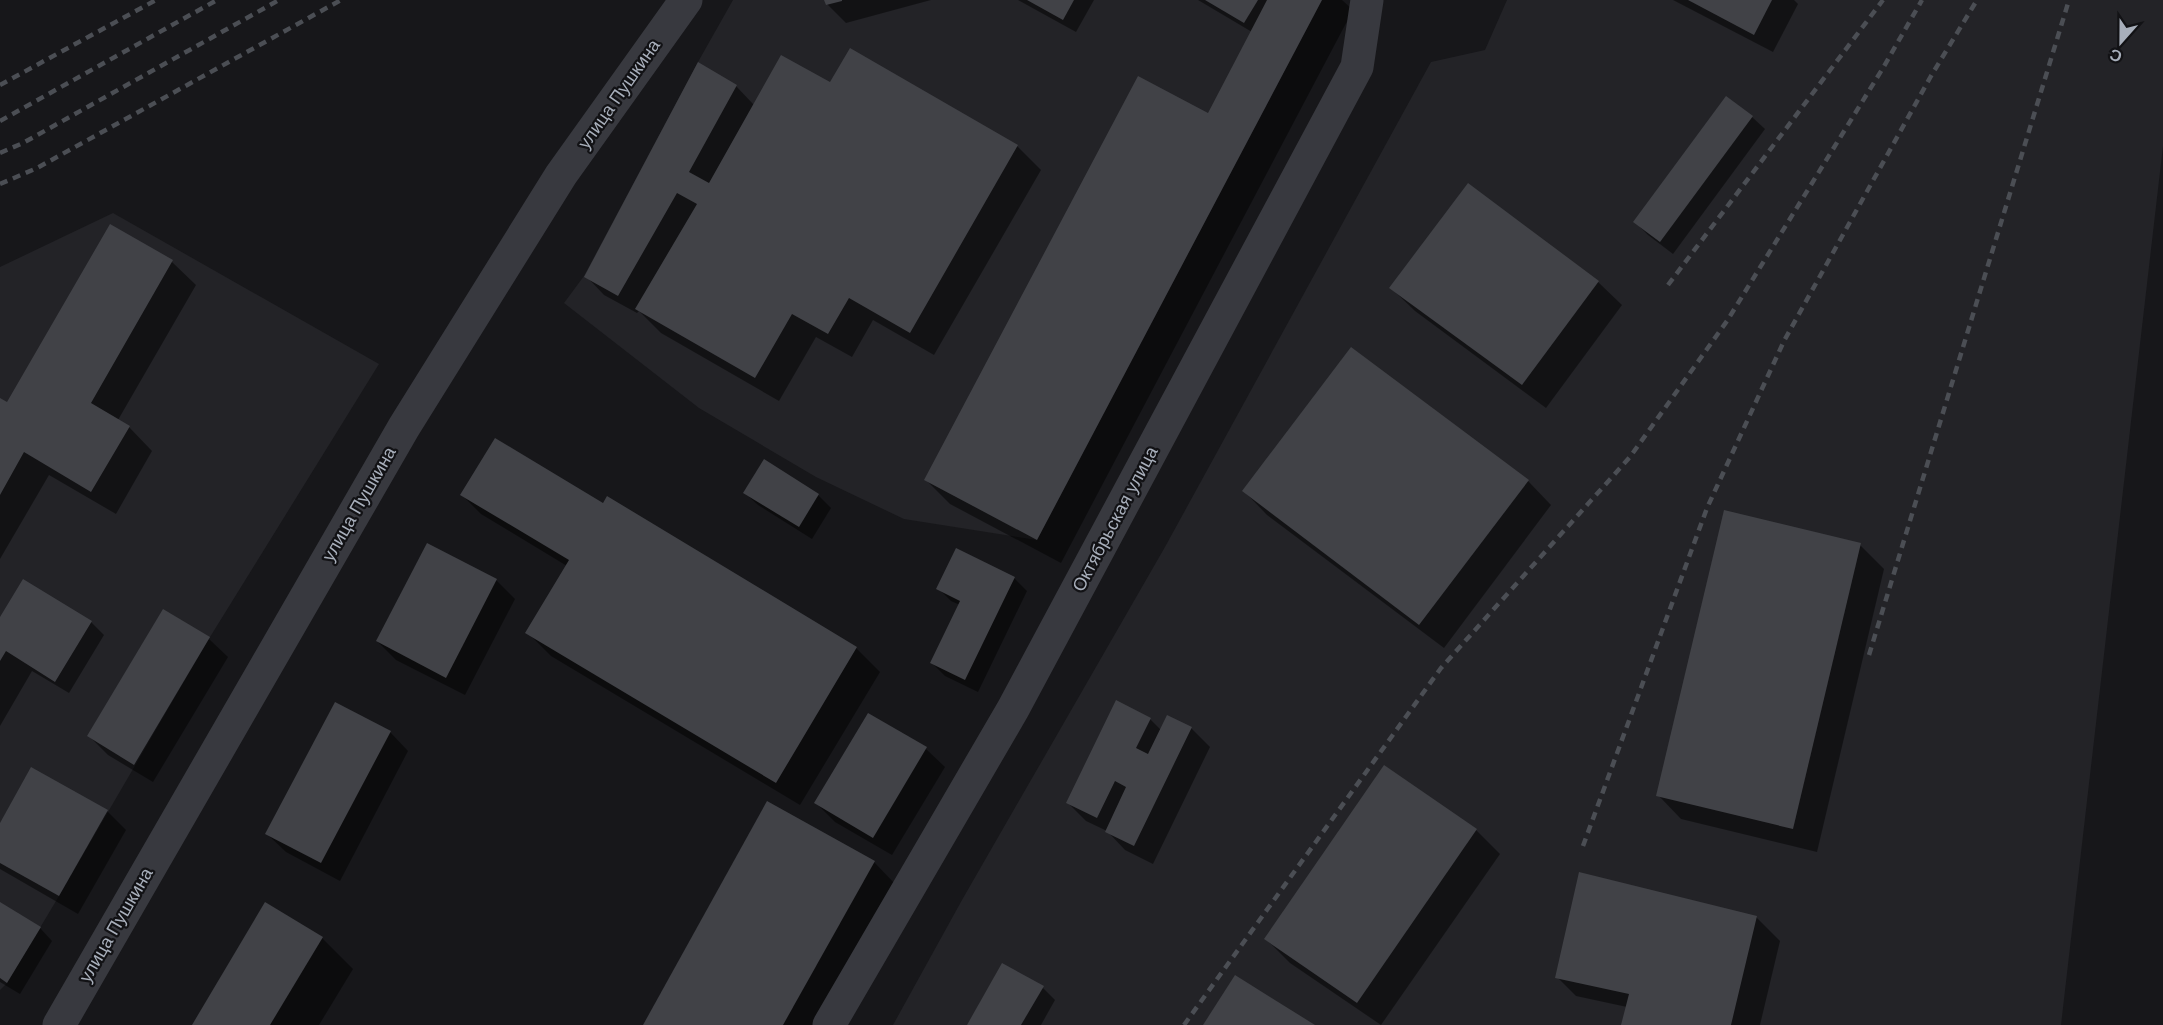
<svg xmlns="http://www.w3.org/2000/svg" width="2163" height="1025" viewBox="0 0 2163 1025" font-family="Arial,sans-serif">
	<rect width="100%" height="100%" fill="#17171a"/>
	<!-- built -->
	<g fill="#232327">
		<path d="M 733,0 L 1322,0 L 1037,540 L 904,519 L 816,477 L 699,408 L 564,303 L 584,276 L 698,62 Z"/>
		<path d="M 1507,0 L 2163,0 L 2163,146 L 2061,1025 L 893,1025 L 962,900 L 1165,547 L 1431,62 L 1485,50 Z"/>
		<path d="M 113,213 L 379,364 L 210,637 L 59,896 L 7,983 L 0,990 L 0,267 Z"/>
	</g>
	<!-- shadow -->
	<g fill="#0007">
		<path d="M 826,0 L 931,0 L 846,23 L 827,4 Z"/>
		<path d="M 1018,0 L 1094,0 L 1076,32 Z"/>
		<path d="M 1198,0 L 1342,0 L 1353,10 L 1061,563 L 950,504 L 926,480 L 1209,115 L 1252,32 Z"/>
		<path d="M 1673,0 L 1794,0 L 1798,4 L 1773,52 Z"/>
		<path d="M 831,84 L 1017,146 L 1041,170 L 934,355 L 873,320 L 852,357 L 816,337 L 779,401 L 661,333 L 639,311 L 637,313 L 604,295 L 586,276 L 736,86 L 754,105 Z"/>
		<path d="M 1752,117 L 1765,129 L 1673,254 L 1648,235 L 1635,222 Z"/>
		<path d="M 111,226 L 172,262 L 196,285 L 118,420 L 129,427 L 152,451 L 116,514 L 49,475 L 0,559 L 0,400 L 7,404 Z"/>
		<path d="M 1598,282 L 1622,305 L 1546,408 L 1415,311 L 1391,288 Z"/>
		<path d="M 1528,481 L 1551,505 L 1444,648 L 1267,515 L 1244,491 Z"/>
		<path d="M 745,493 L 818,495 L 831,508 L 812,539 L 758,505 Z"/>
		<path d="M 462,495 L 602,504 L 608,498 L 856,648 L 880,672 L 800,805 L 551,656 L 527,632 L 567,566 L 481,514 Z"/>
		<path d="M 428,545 L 496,580 L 515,599 L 465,695 L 396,660 L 377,641 Z"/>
		<path d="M 1860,545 L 1884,569 L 1817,852 L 1681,819 L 1658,795 Z"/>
		<path d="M 1014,578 L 1027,591 L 978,692 L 945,676 L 932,663 L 960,605 L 951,601 L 938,588 Z"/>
		<path d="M 0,620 L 91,622 L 104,635 L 69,693 L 32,671 L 0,726 Z"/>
		<path d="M 209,639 L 228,657 L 153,782 L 108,755 L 89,736 Z"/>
		<path d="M 1150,719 L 1162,731 L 1191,728 L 1210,747 L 1153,864 L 1125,850 L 1107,831 L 1086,821 L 1067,802 Z"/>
		<path d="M 390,732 L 408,751 L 340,881 L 286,852 L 267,834 Z"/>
		<path d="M 926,749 L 945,767 L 892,855 L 835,822 L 816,803 Z"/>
		<path d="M 107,811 L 126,830 L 78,914 L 0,869 L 0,826 Z"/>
		<path d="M 1476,830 L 1500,854 L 1381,1025 L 1290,963 L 1266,939 Z"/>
		<path d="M 874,862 L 897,886 L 820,1025 L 645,1025 Z"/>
		<path d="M 0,904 L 40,928 L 52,941 L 20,994 L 0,982 Z"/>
		<path d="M 1756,917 L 1780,941 L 1760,1025 L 1623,1025 L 1627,1007 L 1576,996 L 1557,977 Z"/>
		<path d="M 322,938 L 353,969 L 319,1025 L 193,1025 Z"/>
		<path d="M 1043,988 L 1055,1000 L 1041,1025 L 968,1025 Z"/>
	</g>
	<!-- building -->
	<g fill="#414247">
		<path d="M 824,0 L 842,0 L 842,1 L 826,5 Z"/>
		<path d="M 1027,0 L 1074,0 L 1063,20 Z"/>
		<path d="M 1205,0 L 1258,0 L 1244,23 Z"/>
		<path d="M 1267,0 L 1322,0 L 1037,540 L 924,480 L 1138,76 L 1208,113 Z"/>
		<path d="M 1688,0 L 1772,0 L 1754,35 Z"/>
		<path d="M 850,48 L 1018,145 L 910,333 L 849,298 L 828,334 L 792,314 L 755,378 L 635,309 L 697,204 L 677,193 L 618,296 L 584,277 L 698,62 L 737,85 L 689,172 L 709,183 L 781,55 L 830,82 Z"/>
		<path d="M 1726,96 L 1753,116 L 1660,242 L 1633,222 Z"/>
		<path d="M 1468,183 L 1599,281 L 1522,385 L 1389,288 Z"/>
		<path d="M 110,224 L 173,260 L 91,403 L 130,426 L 91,492 L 24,452 L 0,495 L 0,398 L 7,402 Z"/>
		<path d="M 1351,347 L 1529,480 L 1419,625 L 1242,491 Z"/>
		<path d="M 495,438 L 603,503 L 607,496 L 857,647 L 776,783 L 525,633 L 569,560 L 460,495 Z"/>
		<path d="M 764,459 L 819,494 L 799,527 L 743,493 Z"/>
		<path d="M 1724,510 L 1861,543 L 1793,829 L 1656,796 Z"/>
		<path d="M 427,543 L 497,579 L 446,678 L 376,641 Z"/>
		<path d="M 956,548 L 1015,577 L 965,680 L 930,663 L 960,601 L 936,589 Z"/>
		<path d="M 23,579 L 92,621 L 55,682 L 6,651 L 0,661 L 0,617 Z"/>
		<path d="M 163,609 L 210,637 L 134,765 L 87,736 Z"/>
		<path d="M 1116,700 L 1151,718 L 1136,748 L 1148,754 L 1167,715 L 1192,727 L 1134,846 L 1105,832 L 1126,787 L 1115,781 L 1097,818 L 1066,803 Z"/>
		<path d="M 335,702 L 391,731 L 321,863 L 265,834 Z"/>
		<path d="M 868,713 L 927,747 L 873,838 L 814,803 Z"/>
		<path d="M 1384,765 L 1477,829 L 1357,1003 L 1264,939 Z"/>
		<path d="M 31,767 L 108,810 L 59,896 L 0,863 L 0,823 Z"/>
		<path d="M 767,801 L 875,861 L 783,1025 L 643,1025 Z"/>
		<path d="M 1579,872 L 1757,916 L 1731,1025 L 1621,1025 L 1629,994 L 1555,978 Z"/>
		<path d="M 0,902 L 41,927 L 7,983 L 0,978 Z"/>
		<path d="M 265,902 L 323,937 L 270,1025 L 192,1025 Z"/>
		<path d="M 1002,963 L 1044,986 L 1021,1025 L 967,1025 Z"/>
		<path d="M 1235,975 L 1315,1025 L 1203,1025 Z"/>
	</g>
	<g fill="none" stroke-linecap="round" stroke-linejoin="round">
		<!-- minor -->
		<g stroke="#38393f" stroke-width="33">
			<path d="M 59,1025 L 404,427 L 561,175 L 686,0"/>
			<path d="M 829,1025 L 1013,709 L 1357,67 L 1367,0"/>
		</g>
		<!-- rail -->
		<g stroke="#4b4e54" stroke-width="4.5" stroke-dasharray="8 6" stroke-linecap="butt">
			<path d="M 0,85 L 156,0"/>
			<path d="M 0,121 L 217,0"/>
			<path d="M 0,153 L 23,143 L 279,0"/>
			<path d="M 0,184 L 37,168 L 341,0"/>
			<path d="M 1668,285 L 1883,0"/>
			<path d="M 1869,655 L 2069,0"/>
			<path d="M 1583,846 L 1707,508 L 1784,341 L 1931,76 L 1977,0"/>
			<path d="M 1184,1025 L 1441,668 L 1630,457 L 1727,321 L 1883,68 L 1922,0"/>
		</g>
	</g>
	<g text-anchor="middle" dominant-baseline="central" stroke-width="4.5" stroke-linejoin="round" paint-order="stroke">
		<!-- street labels -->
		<g font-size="18" fill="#a8afbb" stroke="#121215">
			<text transform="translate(619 94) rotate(-55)">улица Пушкина</text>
			<text transform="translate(359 504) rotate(-60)">улица Пушкина</text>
			<text transform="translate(1115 519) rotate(-62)">Октябрьская улица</text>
			<text transform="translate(116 925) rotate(-60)">улица Пушкина</text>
		</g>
	</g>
	<!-- north arrow -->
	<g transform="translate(2121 42) rotate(201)" stroke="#121215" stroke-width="4.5" paint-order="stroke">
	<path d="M0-4.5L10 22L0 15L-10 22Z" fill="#a8afbb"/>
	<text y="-9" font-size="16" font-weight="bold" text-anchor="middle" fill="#a8afbb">С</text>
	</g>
</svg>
